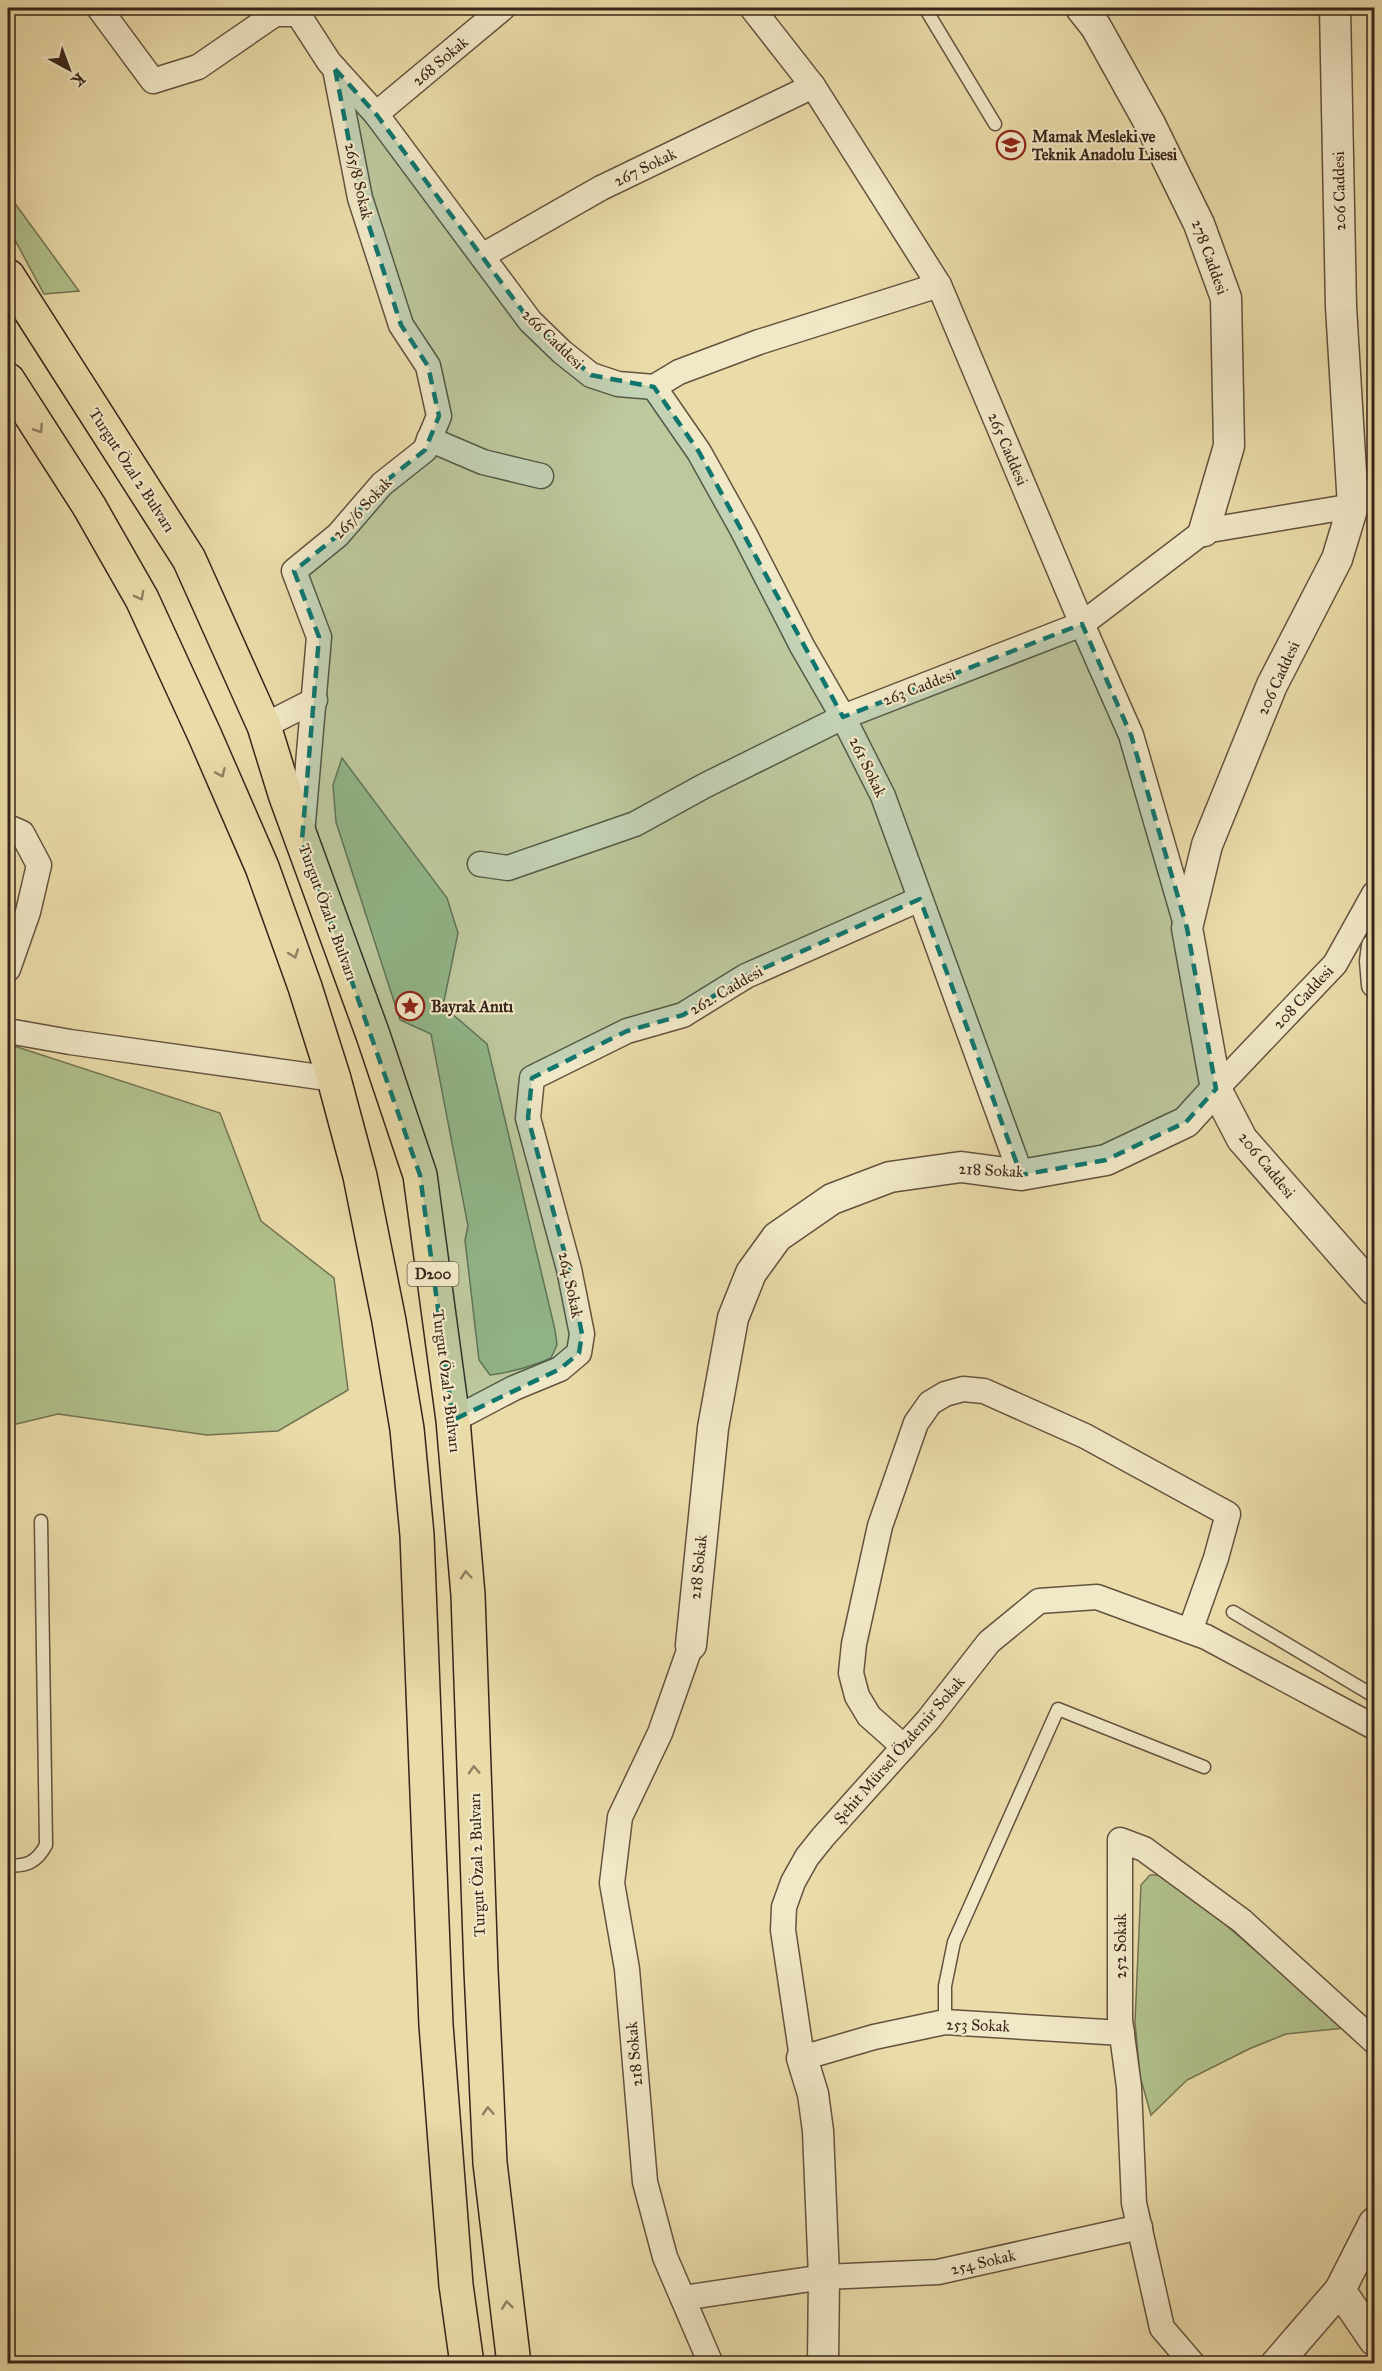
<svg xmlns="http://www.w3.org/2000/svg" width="1382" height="2371" viewBox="0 0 1382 2371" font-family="'IM FELL Great Primer',serif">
	<rect width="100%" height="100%" fill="#eadca9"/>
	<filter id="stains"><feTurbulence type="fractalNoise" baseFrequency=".00333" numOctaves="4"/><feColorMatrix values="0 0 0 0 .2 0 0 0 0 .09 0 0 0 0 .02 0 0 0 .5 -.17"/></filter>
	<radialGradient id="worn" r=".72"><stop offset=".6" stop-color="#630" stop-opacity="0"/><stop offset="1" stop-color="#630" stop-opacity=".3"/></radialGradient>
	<!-- green -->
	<g fill="#b1c28d" stroke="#747354" stroke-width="1.5">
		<path d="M 8,194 L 79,291 L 44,294 L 8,227 Z"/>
		<path d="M 342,758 L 447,898 L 458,933 L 443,1006 L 487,1044 L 555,1330 L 557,1345 L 551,1358 C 531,1367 512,1372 490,1375 L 479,1360 L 465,1240 L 468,1226 L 431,1034 L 400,1020 L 336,822 L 333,785 Z"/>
		<path d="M 8,1044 L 220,1113 L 261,1221 L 334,1278 L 348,1390 L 278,1431 L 207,1435 L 58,1414 L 8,1426 Z"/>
		<path d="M 1150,1875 L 1162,1875 L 1197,1900 L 1345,2028 L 1286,2034 L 1249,2049 L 1187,2080 L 1151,2115 L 1140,2076 L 1135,2022 L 1141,1885 Z"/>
	</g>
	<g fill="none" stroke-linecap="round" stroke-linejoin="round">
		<!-- service casing -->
		<g stroke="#64523e" stroke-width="15">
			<g id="service">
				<path d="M 925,8 L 995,124"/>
				<path d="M 1233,1612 L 1374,1696"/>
				<path d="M 8,1865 C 26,1867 37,1862 46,1845 L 41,1521"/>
				<path d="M 945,2022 L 945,1986 L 954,1942 L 1058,1709 L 1204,1767"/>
			</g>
		</g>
		<!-- minor casing -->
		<g stroke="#64523e" stroke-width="27">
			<g id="minor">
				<path d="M 99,8 L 153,81 L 198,67 L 275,14 L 298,14"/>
				<path d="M 299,8 L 298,14 L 329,62 L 376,114 L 530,321 L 562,352 L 591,375 L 618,384 L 654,387 L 679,372 L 759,342 L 939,285"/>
				<path d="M 752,8 L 813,86 L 939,285 L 1082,624 L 1131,735 L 1187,928"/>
				<path d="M 376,114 L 503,8"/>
				<path d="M 482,256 L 601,188 L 813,86"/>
				<path d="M 654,387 L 699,452 L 743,531 L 802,646 L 843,717 L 883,796 L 1021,1175"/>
				<path d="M 429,439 L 483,462 L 541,476"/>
				<path d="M 264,726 L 315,700"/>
				<path d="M 8,827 L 22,833 L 39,865 L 28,912 L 8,969"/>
				<path d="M 302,834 L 319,637 L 294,571 L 338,535 L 382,484 L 425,450 L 439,416 L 428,366 L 401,325 L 360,198 L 335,69"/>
				<path d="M 480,864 L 508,868 L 635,824 L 704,786 L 843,717 L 1082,624 L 1204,531 L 1353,506"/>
				<path d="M 1374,946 L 1372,961 L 1374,985"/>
				<path d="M 8,1031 L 70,1042 L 334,1079"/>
				<path d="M 1216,1089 L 1335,964 L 1374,894"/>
				<path d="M 453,1420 L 514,1388 L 560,1369 L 579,1353 L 582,1334 L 569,1269 L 528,1118 L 532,1078 L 627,1031 L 683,1015 L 746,976 L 920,899"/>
				<path d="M 691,1645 L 660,1733 L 620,1817 L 612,1883 L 627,1969 L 645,2182 L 665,2257 L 711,2364"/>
				<path d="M 904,1747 L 869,1716 L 857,1696 L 851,1673 L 854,1644 L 880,1526 L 916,1423 L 930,1403 L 945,1394 L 963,1389 L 984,1391 L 1085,1436 L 1228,1514 L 1216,1558 L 1190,1631"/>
				<path d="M 1122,2033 L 945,2022 L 874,2037 L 802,2058 L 783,1930 L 784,1907 L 793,1882 L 807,1857 L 823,1837 L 928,1720 L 989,1642 L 1039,1601 L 1097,1597 L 1206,1637 L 1374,1727"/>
				<path d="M 683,2298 L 824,2277 L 938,2272 L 1140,2227"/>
				<path d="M 1193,2364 L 1162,2328 L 1134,2203 L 1129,2087 L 1120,2020 L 1120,1840 L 1144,1849 L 1242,1921 L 1374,2041"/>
			</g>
		</g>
		<!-- tertiary casing -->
		<g stroke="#64523e" stroke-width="33">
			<g id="tertiary">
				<path d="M 1081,8 L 1096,27 L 1150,124 L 1199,224 L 1226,298 L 1229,446 L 1204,531"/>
				<path d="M 1335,8 L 1341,307 L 1353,506 L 1337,559 L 1272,685 L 1207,845 L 1187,928 L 1216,1089 L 1242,1139 L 1374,1290"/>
				<path d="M 691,1645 L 713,1428 L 733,1318 L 751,1273 L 777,1237 L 832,1199 L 890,1177 L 961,1167 L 1021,1175 L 1106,1160 L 1186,1122 L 1216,1089"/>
				<path d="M 802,2058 L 813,2094 L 818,2131 L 824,2277 L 823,2364"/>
				<path d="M 1340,2290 L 1374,2340"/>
				<path d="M 1276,2364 L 1340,2290 L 1374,2223"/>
			</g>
		</g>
		<!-- trunk casing -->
		<g stroke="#38241a" stroke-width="36">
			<g id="trunk">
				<path d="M 8,276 L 189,559 L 264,726 L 285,794 L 373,1035 L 420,1175 L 453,1420 L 468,1595 L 481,1970 L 490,2163 L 514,2364"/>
				<path d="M 8,380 L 89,506 L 142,599 L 205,736 L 262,867 L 305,987 L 334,1079 L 360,1176 L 389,1321 L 407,1429 L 417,1535 L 436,2025 L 456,2285 L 467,2364"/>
			</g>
		</g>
		<!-- service -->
		<use href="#service" stroke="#f1e8c7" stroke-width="12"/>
		<!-- minor -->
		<use href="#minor" stroke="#f1e8c7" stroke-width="24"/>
		<!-- tertiary -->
		<use href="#tertiary" stroke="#f1e8c7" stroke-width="30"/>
		<!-- trunk -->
		<use href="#trunk" stroke="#eadca9" stroke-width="33"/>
	</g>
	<!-- one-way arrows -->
	<defs><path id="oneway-chevron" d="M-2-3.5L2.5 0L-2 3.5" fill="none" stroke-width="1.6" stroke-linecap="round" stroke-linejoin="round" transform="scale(1.5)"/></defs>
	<g stroke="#918062">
		<use href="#oneway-chevron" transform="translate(39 429) rotate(57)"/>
		<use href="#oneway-chevron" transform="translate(140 596) rotate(62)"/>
		<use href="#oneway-chevron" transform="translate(221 773) rotate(66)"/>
		<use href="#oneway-chevron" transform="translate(294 954) rotate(70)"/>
		<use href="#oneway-chevron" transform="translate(466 1575) rotate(-95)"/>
		<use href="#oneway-chevron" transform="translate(474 1770) rotate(-92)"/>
		<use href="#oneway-chevron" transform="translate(488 2111) rotate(-93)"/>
		<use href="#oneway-chevron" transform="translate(507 2305) rotate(-97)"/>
	</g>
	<!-- marked area -->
	<path fill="#0f766e" fill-opacity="0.2" stroke="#0f766e" stroke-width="4.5" stroke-dasharray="12 8" stroke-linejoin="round" d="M 335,69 L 376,114 L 530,321 L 591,375 L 654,387 L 699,452 L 843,717 L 1082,624 L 1131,735 L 1187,928 L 1216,1089 L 1186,1122 L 1106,1160 L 1021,1175 L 920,899 L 746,976 L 683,1015 L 627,1031 L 532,1078 L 528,1118 L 569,1269 L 582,1334 L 579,1353 L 560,1369 L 453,1420 L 420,1175 L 302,840 L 319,637 L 294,571 L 338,535 L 382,484 L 425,450 L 439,416 L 428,366 L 401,325 L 360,198 Z"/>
	<!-- icons -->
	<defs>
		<g id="school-ring" transform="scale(1.5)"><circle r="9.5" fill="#f1e8c7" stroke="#8f2418" stroke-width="1.5"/><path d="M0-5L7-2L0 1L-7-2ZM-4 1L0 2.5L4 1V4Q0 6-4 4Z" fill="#8f2418"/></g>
		<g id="sight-ring" transform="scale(1.5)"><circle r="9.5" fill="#f1e8c7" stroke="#8f2418" stroke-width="1.5"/><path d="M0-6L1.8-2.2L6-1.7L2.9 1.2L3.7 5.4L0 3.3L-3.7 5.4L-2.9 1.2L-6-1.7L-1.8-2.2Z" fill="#8f2418"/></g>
	</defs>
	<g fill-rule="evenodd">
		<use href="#school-ring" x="1011" y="145"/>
		<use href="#sight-ring" x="410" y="1006"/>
	</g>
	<g text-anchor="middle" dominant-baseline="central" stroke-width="4.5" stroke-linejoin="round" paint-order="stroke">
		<!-- shield labels -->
		<rect fill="#f1e8c7" stroke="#705f4e" stroke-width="1.5" x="407.5" y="1262" width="51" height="24" rx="4.5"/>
		<g font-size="15" font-weight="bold" fill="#38241a">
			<text x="433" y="1274">D200</text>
		</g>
		<!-- street labels -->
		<g font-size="16" fill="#38241a" stroke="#f1e8c7">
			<text transform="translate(440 61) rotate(-40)">268 Sokak</text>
			<text transform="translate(645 167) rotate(-26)">267 Sokak</text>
			<text transform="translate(359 181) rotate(77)">265/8 Sokak</text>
			<text transform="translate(1339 191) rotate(-91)">206 Caddesi</text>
			<text transform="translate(1210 257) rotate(70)">278 Caddesi</text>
			<text transform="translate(553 339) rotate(44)">266 Caddesi</text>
			<text transform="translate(1008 449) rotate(67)">265 Caddesi</text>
			<text transform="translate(132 470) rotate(57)">Turgut Özal 2 Bulvarı</text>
			<text transform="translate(362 508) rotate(-47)">265/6 Sokak</text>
			<text transform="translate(1278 678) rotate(-65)">206 Caddesi</text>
			<text transform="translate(919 687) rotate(-21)">263 Caddesi</text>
			<text transform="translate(868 767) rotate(64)">261 Sokak</text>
			<text transform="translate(328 912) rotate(70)">Turgut Özal 2 Bulvarı</text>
			<text transform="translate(726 990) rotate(-30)">262. Caddesi</text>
			<text transform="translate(1303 997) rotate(-47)">208 Caddesi</text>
			<text transform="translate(1267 1165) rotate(51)">206 Caddesi</text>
			<text transform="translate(991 1170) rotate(3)">218 Sokak</text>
			<text transform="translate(571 1285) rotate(78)">264 Sokak</text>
			<text transform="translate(447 1381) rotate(83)">Turgut Özal 2 Bulvarı</text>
			<text transform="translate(698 1567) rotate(-84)">218 Sokak</text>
			<text transform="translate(899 1750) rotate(-49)">Şehit Mürsel Özdemir Sokak</text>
			<text transform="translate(477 1865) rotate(-92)">Turgut Özal 2 Bulvarı</text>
			<text transform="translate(1120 1946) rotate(-90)">252 Sokak</text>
			<text transform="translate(978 2025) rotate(2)">253 Sokak</text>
			<text transform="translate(634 2054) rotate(-95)">218 Sokak</text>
			<text transform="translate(983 2262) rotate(-13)">254 Sokak</text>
		</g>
		<!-- poi labels -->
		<g font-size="16" font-weight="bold" fill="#38241a" stroke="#f1e8c7" text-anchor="start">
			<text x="1032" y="136">Mamak Mesleki ve<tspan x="1032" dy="18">Teknik Anadolu Lisesi</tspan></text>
			<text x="431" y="1006">Bayrak Anıtı</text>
		</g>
	</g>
	<!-- margin -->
	<rect width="1382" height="2371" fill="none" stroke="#eadca9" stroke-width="30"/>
	<rect x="9" y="9" width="1364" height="2353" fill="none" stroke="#38241a" stroke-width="3"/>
	<rect x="15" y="15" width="1352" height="2341" fill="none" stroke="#38241a" stroke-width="1.5"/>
	<!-- north arrow -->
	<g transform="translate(69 69) rotate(139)" stroke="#f1e8c7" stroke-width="4.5" paint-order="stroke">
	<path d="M0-4.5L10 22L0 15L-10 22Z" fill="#38241a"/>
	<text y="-9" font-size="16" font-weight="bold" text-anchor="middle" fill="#38241a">K</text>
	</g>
	<rect width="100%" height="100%" filter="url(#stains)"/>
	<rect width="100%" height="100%" fill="url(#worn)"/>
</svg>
